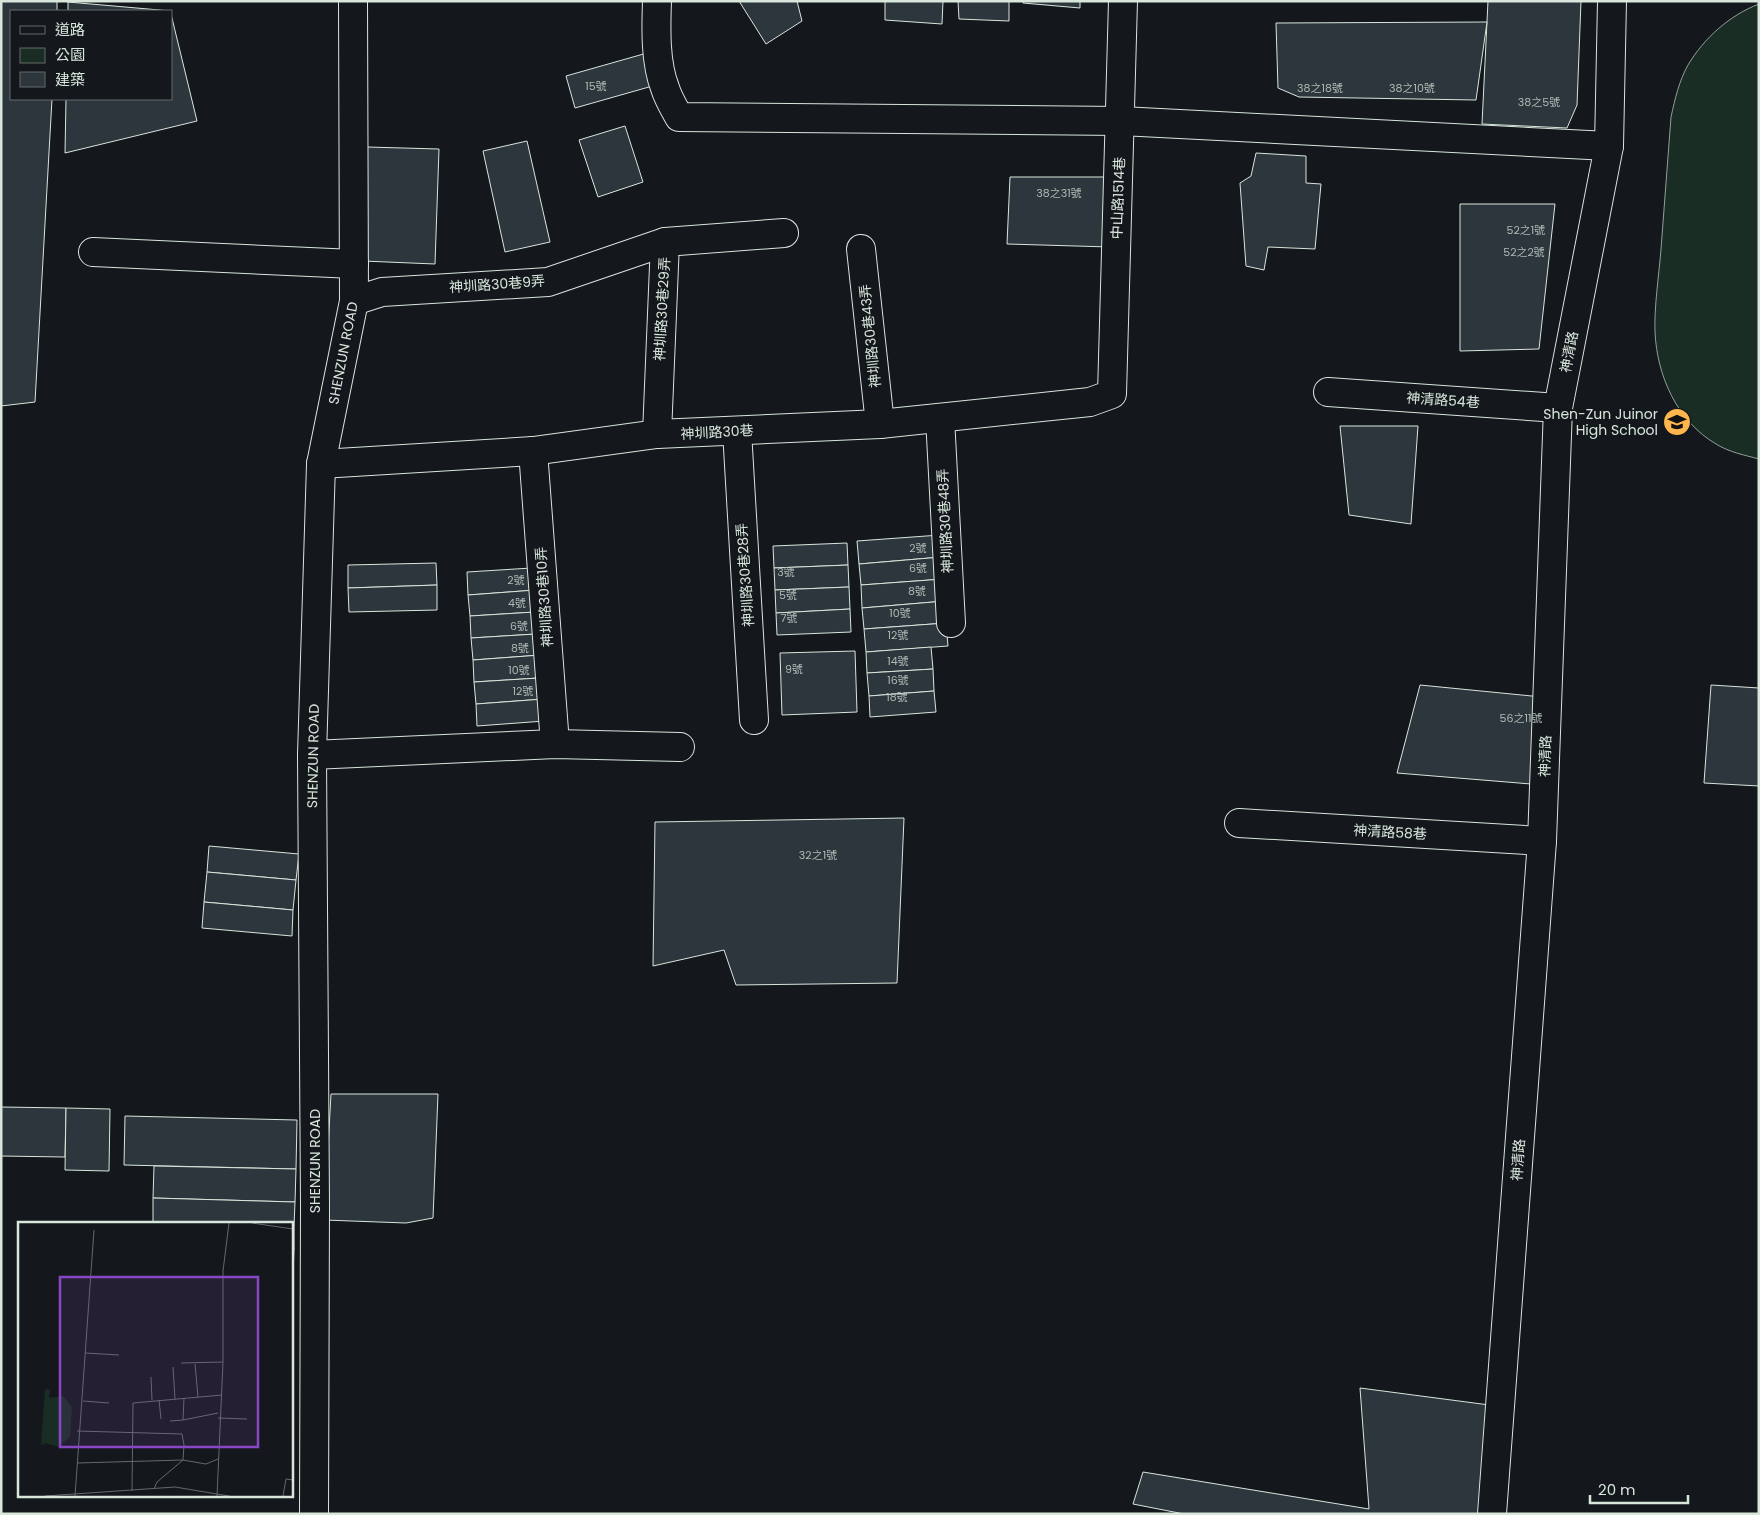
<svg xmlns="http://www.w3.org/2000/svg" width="1760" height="1515" viewBox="0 0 1760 1515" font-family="Poppins,'Noto Sans TC',sans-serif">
	<rect width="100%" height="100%" fill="#14181c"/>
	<!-- green -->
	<path fill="#1a2d24" stroke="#939e99" d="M 1759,4 L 1759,459 C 1744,455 1729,452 1716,444 C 1677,421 1657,376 1655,332 C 1654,307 1659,275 1661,249 C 1664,205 1668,161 1671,117 C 1675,99 1679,81 1688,65 C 1704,38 1730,15 1759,4 Z"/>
	<!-- building -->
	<g fill="#2c363c" stroke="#d8e6dc">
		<path d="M 1,1 L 57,1 L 57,11 L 11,11 L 11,99 L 52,99 L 35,402 L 1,406 Z"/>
		<path d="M 739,1 L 797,1 L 802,21 L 766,44 Z"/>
		<path d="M 885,1 L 943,1 L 942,24 L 885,20 Z"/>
		<path d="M 958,1 L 1009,1 L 1009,21 L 959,19 Z"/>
		<path d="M 1023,1 L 1080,1 L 1080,8 L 1023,3 Z"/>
		<path d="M 1488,1 L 1581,1 L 1577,105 L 1567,128 L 1482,124 Z"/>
		<path d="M 68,2 L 171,11 L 68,11 Z"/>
		<path d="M 171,14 L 197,121 L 65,153 L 66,99 L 171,99 Z"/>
		<path d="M 1487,22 L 1476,100 L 1299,97 L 1278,88 L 1276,23 Z"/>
		<path d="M 647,53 L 656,85 L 575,108 L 566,76 Z"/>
		<path d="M 625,126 L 643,182 L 598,197 L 579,140 Z"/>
		<path d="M 527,141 L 550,242 L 505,252 L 483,151 Z"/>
		<path d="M 367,147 L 439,149 L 435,264 L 363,261 Z"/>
		<path d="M 1256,153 L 1306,156 L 1306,183 L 1321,184 L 1315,249 L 1268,247 L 1264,270 L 1246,266 L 1240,183 L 1251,176 Z"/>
		<path d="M 1010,177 L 1109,177 L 1110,247 L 1007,244 Z"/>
		<path d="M 1460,204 L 1555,204 L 1539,349 L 1460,351 Z"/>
		<path d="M 1340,426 L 1418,426 L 1411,524 L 1349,515 Z"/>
		<path d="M 940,535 L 941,557 L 859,564 L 857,541 Z"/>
		<path d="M 847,543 L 848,565 L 774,568 L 773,546 Z"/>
		<path d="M 941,557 L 943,579 L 861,585 L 859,564 Z"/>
		<path d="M 436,563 L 437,585 L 348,588 L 348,565 Z"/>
		<path d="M 848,565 L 849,587 L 775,590 L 774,568 Z"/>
		<path d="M 548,567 L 549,589 L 468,595 L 467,572 Z"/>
		<path d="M 943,579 L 945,601 L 862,608 L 861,585 Z"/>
		<path d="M 437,585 L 437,610 L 349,612 L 348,588 Z"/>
		<path d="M 849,587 L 850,609 L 776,613 L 775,590 Z"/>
		<path d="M 549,589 L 551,611 L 470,616 L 468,595 Z"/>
		<path d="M 945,601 L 946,623 L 864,629 L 862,608 Z"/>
		<path d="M 850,609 L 851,632 L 777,635 L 776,613 Z"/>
		<path d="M 551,611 L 552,633 L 471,638 L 470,616 Z"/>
		<path d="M 946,623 L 948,646 L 866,652 L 864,629 Z"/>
		<path d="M 552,633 L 554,654 L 473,660 L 471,638 Z"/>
		<path d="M 931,647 L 933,669 L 867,673 L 866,652 Z"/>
		<path d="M 855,651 L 857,712 L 782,715 L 780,653 Z"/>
		<path d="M 554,654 L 555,677 L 474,682 L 473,660 Z"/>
		<path d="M 933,669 L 934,691 L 869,696 L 867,673 Z"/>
		<path d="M 555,677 L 557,698 L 476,704 L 474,682 Z"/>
		<path d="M 1420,685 L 1552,698 L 1543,785 L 1397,773 Z"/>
		<path d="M 1711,685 L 1759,688 L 1759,786 L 1704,783 Z"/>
		<path d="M 934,691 L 936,712 L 870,717 L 869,696 Z"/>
		<path d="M 557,698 L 558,720 L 477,726 L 476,704 Z"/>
		<path d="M 904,818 L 897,983 L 736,985 L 724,950 L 653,966 L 655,822 Z"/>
		<path d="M 209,846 L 299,854 L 296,880 L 207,872 Z"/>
		<path d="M 207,872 L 296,880 L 293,910 L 204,902 Z"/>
		<path d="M 204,902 L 293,910 L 292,936 L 202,928 Z"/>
		<path d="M 331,1094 L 438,1094 L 433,1218 L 406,1223 L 324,1220 Z"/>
		<path d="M 1,1107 L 66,1108 L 65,1157 L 1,1156 Z"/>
		<path d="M 66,1108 L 110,1109 L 109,1171 L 65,1170 Z"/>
		<path d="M 125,1116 L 297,1120 L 296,1169 L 124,1165 Z"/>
		<path d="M 154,1166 L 296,1169 L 295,1202 L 153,1198 Z"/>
		<path d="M 153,1198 L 295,1202 L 294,1226 L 291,1226 L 291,1224 L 153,1223 Z"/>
		<rect x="291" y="1226" width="3" height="22"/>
		<path d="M 291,1248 L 294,1248 L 293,1276 L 291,1276 Z"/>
		<rect x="291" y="1276" width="2" height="24"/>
		<path d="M 1360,1388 L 1497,1406 L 1489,1514 L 1184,1514 L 1133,1504 L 1143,1472 L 1369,1509 Z"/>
	</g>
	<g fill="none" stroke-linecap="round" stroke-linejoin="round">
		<!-- minor casing -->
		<g stroke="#d8e6dc" stroke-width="30">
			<g id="minor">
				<path d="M 657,1 C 656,29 655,62 665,88 C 668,98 674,108 679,117 L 1121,121 L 1609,146"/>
				<path d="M 861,249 L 880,424"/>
				<path d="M 93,252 L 354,264"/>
				<path d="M 354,301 L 382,292 L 548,282 L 665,242"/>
				<path d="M 1328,392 L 1558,408"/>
				<path d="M 940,418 L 951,623"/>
				<path d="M 737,431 L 754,720"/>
				<path d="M 657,434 L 665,242 L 784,233"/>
				<path d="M 533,451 L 555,744"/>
				<path d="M 321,464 L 533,451 L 657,434 L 880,424 L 1090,402 L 1112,394 L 1123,1"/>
				<path d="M 312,755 L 555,744 L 680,747"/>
				<path d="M 1239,823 L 1542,841"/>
				<path d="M 314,1514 L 315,1207 L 312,755 L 321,464 L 354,301 L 353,1"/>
				<path d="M 1492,1514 L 1542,841 L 1558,408 L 1609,146 L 1612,1"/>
			</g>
		</g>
		<!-- minor -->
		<use href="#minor" stroke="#14181c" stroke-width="28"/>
	</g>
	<!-- icons -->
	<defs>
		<g id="school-disc" transform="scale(1.4375)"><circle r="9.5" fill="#ffb74d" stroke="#14181c"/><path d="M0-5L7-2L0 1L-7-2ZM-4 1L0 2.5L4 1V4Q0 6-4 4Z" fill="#111"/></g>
	</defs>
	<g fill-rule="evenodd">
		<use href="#school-disc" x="1677" y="422"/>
	</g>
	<g text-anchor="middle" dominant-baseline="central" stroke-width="4" stroke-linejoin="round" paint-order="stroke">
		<!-- number labels -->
		<g font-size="11" fill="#adbab4">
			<text x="596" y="86">15號</text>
			<text x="1320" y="88">38之18號</text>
			<text x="1412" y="88">38之10號</text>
			<text x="1539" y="102">38之5號</text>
			<text x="1059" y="193">38之31號</text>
			<text x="1526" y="230">52之1號</text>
			<text x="1524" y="252">52之2號</text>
			<text x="918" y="548">2號</text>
			<text x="918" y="568">6號</text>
			<text x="786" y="572">3號</text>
			<text x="516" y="580">2號</text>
			<text x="917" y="591">8號</text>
			<text x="788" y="595">5號</text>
			<text x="517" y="603">4號</text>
			<text x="900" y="613">10號</text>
			<text x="789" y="618">7號</text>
			<text x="519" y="626">6號</text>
			<text x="898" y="635">12號</text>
			<text x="520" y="648">8號</text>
			<text x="898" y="661">14號</text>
			<text x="794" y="669">9號</text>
			<text x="519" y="670">10號</text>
			<text x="898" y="680">16號</text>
			<text x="523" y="691">12號</text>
			<text x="897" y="697">18號</text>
			<text x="1521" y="718">56之11號</text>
			<text x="818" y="855">32之1號</text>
		</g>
		<!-- street labels -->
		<g font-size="14" fill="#d8e6dc" stroke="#14181c">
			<text transform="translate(1118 198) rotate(-88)">中山路1514巷</text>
			<text transform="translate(497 284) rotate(-4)">神圳路30巷9弄</text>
			<text transform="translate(662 309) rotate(-87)">神圳路30巷29弄</text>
			<text transform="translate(870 336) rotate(-96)">神圳路30巷43弄</text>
			<text transform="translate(1569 352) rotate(-79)">神清路</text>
			<text transform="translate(343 353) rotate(-79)">SHENZUN ROAD</text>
			<text transform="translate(1443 400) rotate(4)">神清路54巷</text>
			<text transform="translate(717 432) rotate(-3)">神圳路30巷</text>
			<text transform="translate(945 521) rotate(-93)">神圳路30巷48弄</text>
			<text transform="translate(745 575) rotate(-94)">神圳路30巷28弄</text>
			<text transform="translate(544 597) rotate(-94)">神圳路30巷10弄</text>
			<text transform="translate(313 756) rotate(-89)">SHENZUN ROAD</text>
			<text transform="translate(1545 756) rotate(-88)">神清路</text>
			<text transform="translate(1390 832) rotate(3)">神清路58巷</text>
			<text transform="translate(1518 1160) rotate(-86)">神清路</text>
			<text transform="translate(315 1161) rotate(-90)">SHENZUN ROAD</text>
		</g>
		<!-- poi labels -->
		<g font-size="14" fill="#d8e6dc" stroke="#14181c" text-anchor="end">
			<text x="1658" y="414">Shen-Zun Juinor<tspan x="1658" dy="16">High School</tspan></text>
		</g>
	</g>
	<!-- overview -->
	<g transform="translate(18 1222)">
		<rect width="275" height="275" fill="#14181c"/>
		<path d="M 27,167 L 32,168 L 31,176 L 45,174 L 54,185 L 52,215 L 40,225 L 28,221 L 23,223 Z" fill="#1a2d24"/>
		<path fill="none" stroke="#626a69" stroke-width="1" d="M 234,1 L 275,7M 67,131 L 101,133M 163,141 L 205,140M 177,142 L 180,175M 155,145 L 157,177M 133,155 L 134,178M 141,178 L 143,197M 65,179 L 91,181M 200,196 L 229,197M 165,198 L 200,191M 152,199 L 165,198 L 166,176M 59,241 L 165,238 L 166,223 L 164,212 L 59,209M 136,267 L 139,260 L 165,238 L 188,242 L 200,237M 114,269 L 115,181 L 204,173M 27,274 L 157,265 L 211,274M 57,274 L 76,8M 199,274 L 205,140 L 205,49 L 211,1M 265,274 L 268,257 L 275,258"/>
		<path fill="#8948c3" fill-opacity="0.15" stroke="#8948c3" stroke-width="2.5" d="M 42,55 L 240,55 L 240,225 L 42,225 Z"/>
		<rect width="275" height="275" fill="none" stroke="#d8e6dc" stroke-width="2.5"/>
	</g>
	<!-- border -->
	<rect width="1760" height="1515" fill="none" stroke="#d8e6dc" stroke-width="5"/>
	<!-- legend -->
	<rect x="10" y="10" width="162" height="90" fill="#14181c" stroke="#626a69"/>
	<rect x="20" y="26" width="25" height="8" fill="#14181c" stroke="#626a69"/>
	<text x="55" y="35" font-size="15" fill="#d8e6dc">道路</text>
	<rect x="20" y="48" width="25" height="15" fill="#1a2d24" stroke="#626a69"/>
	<text x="55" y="60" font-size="15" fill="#d8e6dc">公園</text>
	<rect x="20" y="72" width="25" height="15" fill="#2c363c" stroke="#626a69"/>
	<text x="55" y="85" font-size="15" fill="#d8e6dc">建築</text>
	<!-- scale -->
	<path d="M1590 1495v8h98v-8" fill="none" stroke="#d8e6dc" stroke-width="2.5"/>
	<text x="1598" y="1495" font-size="15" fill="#d8e6dc" stroke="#14181c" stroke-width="4" paint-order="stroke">20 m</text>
</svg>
